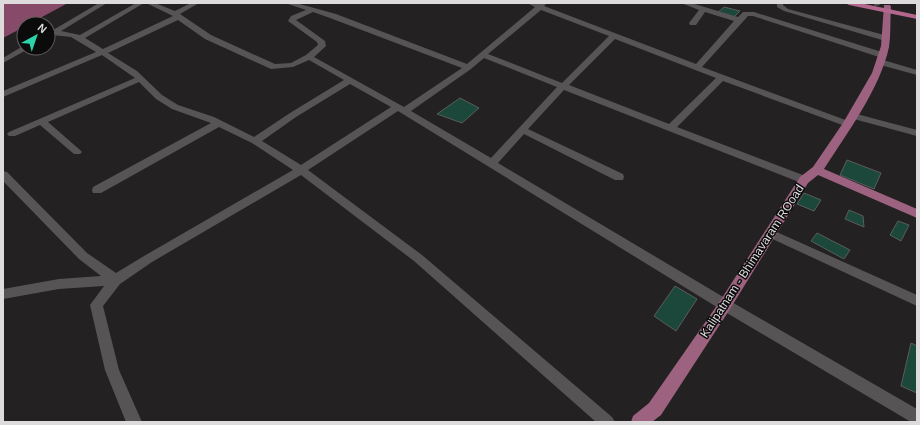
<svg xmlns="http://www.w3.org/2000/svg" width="920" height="425" viewBox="0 0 920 425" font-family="Helvetica,sans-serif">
	<rect width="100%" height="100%" fill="#232122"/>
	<!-- water -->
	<path fill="#874a69" d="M 3,3 L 68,3 L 29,24 L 24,24 L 24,27 L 3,38 Z"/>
	<!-- building -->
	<g fill="#1b483a" stroke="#5a5d5b">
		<path d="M 724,7 L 740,11 L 733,18 L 717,13 Z"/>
		<path d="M 460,98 L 479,108 L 462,123 L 437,114 Z"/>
		<path d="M 847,160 L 881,173 L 874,189 L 840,175 Z"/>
		<path d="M 804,193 L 821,200 L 814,211 L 797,204 Z"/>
		<path d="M 849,210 L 863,216 L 864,227 L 845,219 Z"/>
		<path d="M 898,221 L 909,225 L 901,241 L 890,235 Z"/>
		<path d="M 817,233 L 850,250 L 844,259 L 811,241 Z"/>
		<path d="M 675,286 L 697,299 L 676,331 L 654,316 Z"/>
		<path d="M 911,343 L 917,346 L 917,393 L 901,386 Z"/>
	</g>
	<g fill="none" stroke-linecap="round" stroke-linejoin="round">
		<!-- minor -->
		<g fill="#575456" fill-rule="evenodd">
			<path d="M 99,3 L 107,3 L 61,31 L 80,35 L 136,3 L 144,3 L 85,38 L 103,49 L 173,16 L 146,3 L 155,3 L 175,11 L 191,3 L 199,3 L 180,14 L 211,35 L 275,64 L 291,63 L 306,55 L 318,45 L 317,42 L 288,21 L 291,16 L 306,10 L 285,3 L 296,3 L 336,14 L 467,64 L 535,7 L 527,3 L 547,3 L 544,6 L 696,64 L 734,21 L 705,12 L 696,25 L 690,25 L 689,23 L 699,10 L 681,3 L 691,3 L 738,17 L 743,12 L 754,12 L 885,53 L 885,57 L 879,57 L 753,16 L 748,16 L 702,67 L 851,122 L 853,124 L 851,126 L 845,126 L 723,81 L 677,127 L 808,177 L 809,180 L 808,183 L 804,184 L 564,90 L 528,129 L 623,174 L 624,177 L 623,180 L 615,180 L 524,134 L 498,163 L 730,301 L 917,409 L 917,422 L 911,422 L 720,309 L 398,111 L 308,170 L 422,255 L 612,417 L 615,422 L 596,422 L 414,261 L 301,175 L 152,262 L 120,284 L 103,306 L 119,370 L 142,422 L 126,422 L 105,370 L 90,305 L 104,286 L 59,289 L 3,299 L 3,289 L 59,279 L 101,276 L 79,259 L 3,181 L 3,171 L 7,172 L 87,253 L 116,273 L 144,256 L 293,170 L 252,143 L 219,127 L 101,193 L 93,193 L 92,190 L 93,187 L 211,123 L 172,109 L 156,99 L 139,82 L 48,122 L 80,150 L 82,152 L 80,154 L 74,154 L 40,125 L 15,136 L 9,136 L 7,134 L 9,132 L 135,78 L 102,55 L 3,97 L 3,91 L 96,52 L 71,37 L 52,35 L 48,33 ZM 541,10 L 609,36 L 562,83 L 488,54 ZM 313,12 L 330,18 L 462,68 L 404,107 L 314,57 L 326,46 L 325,41 L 296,20 ZM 178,20 L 205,39 L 271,69 L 293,67 L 309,60 L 344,80 L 290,113 L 254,137 L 214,117 L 178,105 L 162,95 L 137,71 L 108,53 ZM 615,39 L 716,78 L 669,124 L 569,85 ZM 484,58 L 557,87 L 491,158 L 411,111 L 471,69 ZM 350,84 L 391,107 L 301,165 L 262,141 L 296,117 Z"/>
			<path d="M 777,3 L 783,3 L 783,5 L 788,9 L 888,36 L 889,38 L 888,40 L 882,40 L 784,11 L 777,7 Z"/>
			<path d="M 873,3 L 879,3 L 880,5 L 875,6 Z"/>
			<path d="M 23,46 L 24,48 L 30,48 L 3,63 L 3,58 Z"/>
			<path d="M 877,60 L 883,60 L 917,70 L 917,75 L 877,64 Z"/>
			<path d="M 853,113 L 917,130 L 917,136 L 850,118 L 848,116 L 850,114 Z"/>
			<path d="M 770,229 L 917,295 L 917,306 L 766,236 L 764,233 L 766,230 Z"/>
		</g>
		<!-- primary -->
		<path fill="#9c627f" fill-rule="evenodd" d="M 884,5 L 890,5 L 891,7 C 890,20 891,34 889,47 C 880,89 847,133 824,169 L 917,209 L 917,218 L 818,175 L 808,183 L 730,309 L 661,415 L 652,422 L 631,422 L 633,416 L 649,403 L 720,301 L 800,177 L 813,167 L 843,123 L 872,73 L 881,46 Z"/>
		<!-- trunk -->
		<path fill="#b3678d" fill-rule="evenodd" d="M 845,3 L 860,3 L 917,15 L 917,19 L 849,5 Z"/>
	</g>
	<g text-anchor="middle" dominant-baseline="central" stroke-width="3" stroke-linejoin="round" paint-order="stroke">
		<!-- street labels -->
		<g font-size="12" fill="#dddbdc" stroke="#0c0b0b">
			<text transform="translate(752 261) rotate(-57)">Kalipatnam - Bhimavaram ROoad</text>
		</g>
	</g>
	<!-- border -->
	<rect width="920" height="425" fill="none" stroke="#dddbdc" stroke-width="8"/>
	<!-- north arrow -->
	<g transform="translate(36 36) rotate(40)"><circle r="19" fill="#0c0b0b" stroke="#605e5f"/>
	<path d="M0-3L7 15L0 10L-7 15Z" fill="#2dd4ab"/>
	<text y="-6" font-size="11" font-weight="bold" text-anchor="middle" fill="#dddbdc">N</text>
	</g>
</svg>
